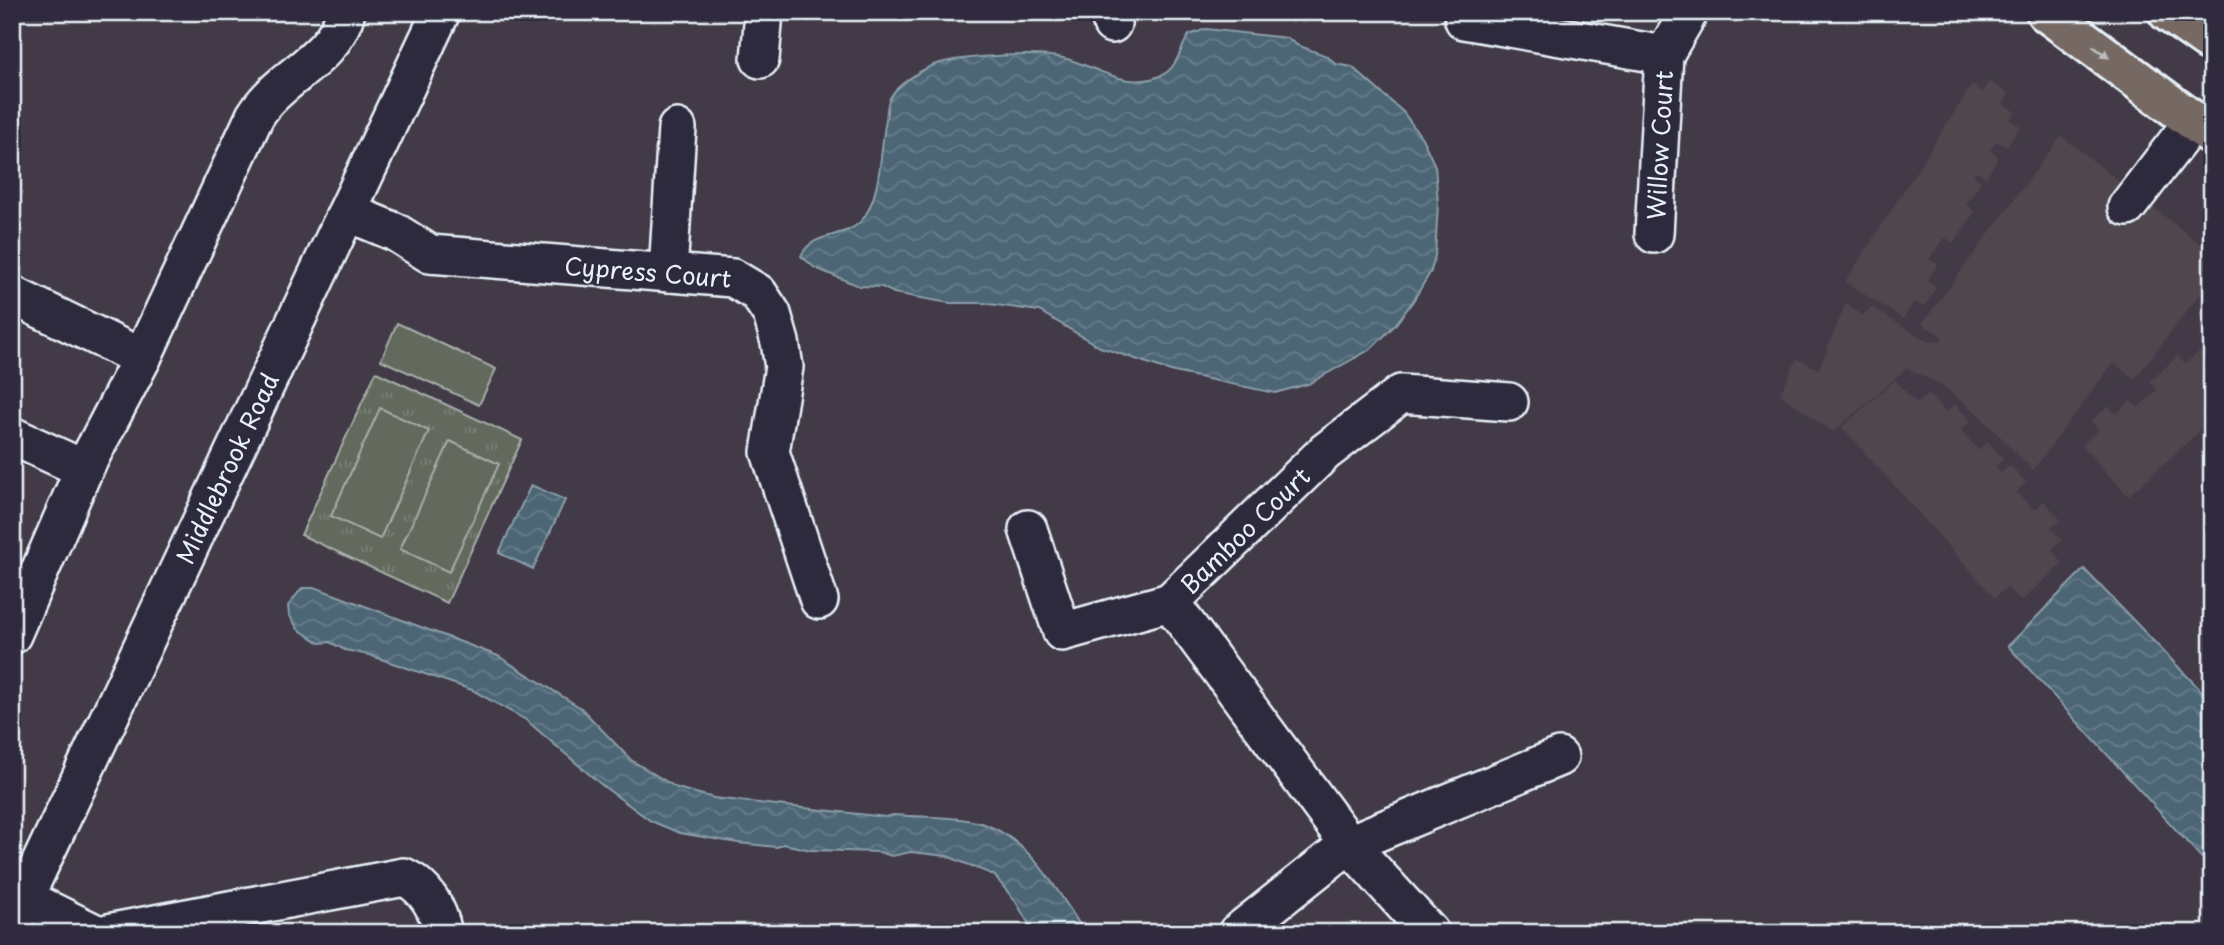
<svg xmlns="http://www.w3.org/2000/svg" width="2224" height="945" viewBox="0 0 2224 945" font-family="'Playpen Sans',sans-serif">
	<defs>
		<pattern id="grass-tufts" width="24" height="20" patternUnits="userSpaceOnUse" patternTransform="scale(1.75)"><rect width="24" height="20" fill="#636a5d"/><path d="M3 7l-1-3M5 7V3M7 7l1-3M15 17l-1-3M17 17v-4M19 17l1-3" fill="none" stroke="#798075"/></pattern>
		<pattern id="water-waves" width="16" height="10" patternUnits="userSpaceOnUse" patternTransform="scale(1.75)"><rect width="16" height="10" fill="#4d6676"/><path d="M0 5q4-4 8 0t8 0" fill="none" stroke="#677c8a"/></pattern>
	</defs>
	<rect width="100%" height="100%" fill="#423b47"/>
	<filter id="ink" filterUnits="userSpaceOnUse"><feTurbulence type="fractalNoise" baseFrequency=".0143" numOctaves="2"/><feDisplacementMap in="SourceGraphic" scale="14" xChannelSelector="R" yChannelSelector="G"/><feConvolveMatrix kernelMatrix="1 2 1 2 8 2 1 2 1" color-interpolation-filters="sRGB"/></filter>
	<g filter="url(#ink)">
		<!-- built -->
		<g fill="#50474e">
			<path d="M 1990,81 L 2009,94 L 2003,104 L 2015,112 L 2010,120 L 2020,126 L 2007,147 L 1996,141 L 1990,151 L 1999,157 L 1986,177 L 1976,171 L 1973,175 L 1981,181 L 1966,205 L 1975,211 L 1954,243 L 1944,237 L 1929,259 L 1938,264 L 1927,281 L 1936,287 L 1924,307 L 1914,301 L 1903,319 L 1845,282 L 1972,85 L 1983,92 Z"/>
			<path d="M 2061,136 L 2212,253 L 2212,278 L 2135,379 L 2113,363 L 2033,470 L 1978,414 L 1941,385 L 1907,368 L 1833,432 L 1780,394 L 1797,359 L 1819,369 L 1846,303 L 1863,316 L 1871,307 L 1928,342 L 1942,341 L 1942,336 L 1922,324 Z"/>
			<path d="M 2207,345 L 2212,351 L 2212,420 L 2128,496 L 2082,445 L 2099,430 L 2091,421 L 2109,406 L 2116,414 L 2131,401 L 2138,408 L 2157,390 L 2150,381 L 2178,356 L 2185,364 Z"/>
			<path d="M 1895,380 L 1917,404 L 1928,394 L 1946,412 L 1955,404 L 1971,421 L 1961,430 L 1978,450 L 1988,442 L 2004,459 L 1995,466 L 2001,473 L 2010,465 L 2026,483 L 2016,492 L 2023,499 L 2035,510 L 2044,501 L 2061,520 L 2051,528 L 2062,540 L 2051,550 L 2063,563 L 2021,601 L 2007,587 L 1995,598 L 1842,427 Z"/>
		</g>
		<!-- grass -->
		<path fill="url(#grass-tufts)" stroke="#a6aeaa" stroke-width="2" d="M 376,372 L 522,440 L 447,603 L 301,535 Z"/>
		<!-- pitch -->
		<g fill="#636a5d" stroke="#a6aeaa" stroke-width="2">
			<path d="M 397,323 L 496,369 L 479,405 L 381,360 Z"/>
			<path d="M 380,408 L 429,431 L 380,539 L 331,516 Z"/>
			<path d="M 450,441 L 499,464 L 449,572 L 400,549 Z"/>
		</g>
		<!-- water -->
		<g fill="url(#water-waves)" stroke="#8b9eaa" stroke-width="2">
			<path d="M 1206,29 L 1287,38 L 1297,45 L 1327,56 L 1336,64 L 1352,67 L 1403,112 L 1422,138 L 1435,166 L 1438,203 L 1435,256 L 1431,271 L 1413,301 L 1395,325 L 1371,349 L 1308,384 L 1275,393 L 1174,372 L 1100,347 L 1039,311 L 982,303 L 949,303 L 894,293 L 882,287 L 859,286 L 815,268 L 801,256 C 814,228 848,242 865,216 C 882,189 880,150 886,119 C 887,113 887,103 890,98 C 897,85 918,72 931,66 C 954,56 1038,52 1063,58 C 1097,66 1128,93 1164,74 C 1178,66 1180,48 1189,35 Z"/>
			<path d="M 531,485 L 565,500 L 533,569 L 499,553 Z"/>
			<path d="M 2084,569 L 2212,702 L 2212,864 L 2209,866 L 2008,646 Z"/>
			<path d="M 302,588 L 317,588 L 498,656 L 581,708 L 631,760 L 677,788 L 714,798 L 886,817 L 893,815 C 919,817 960,816 984,824 C 1032,841 1059,893 1085,933 L 1034,933 L 1016,902 L 994,875 L 947,856 L 911,852 L 892,856 L 879,852 L 811,850 L 783,844 L 777,847 L 738,843 L 680,833 L 651,821 L 603,786 L 526,720 L 472,690 L 369,655 L 345,650 L 330,642 L 320,643 L 298,629 L 289,615 L 288,606 Z"/>
		</g>
		<g fill="none" stroke-linecap="round" stroke-linejoin="round">
			<!-- minor casing -->
			<g stroke="#e8f1f8" stroke-width="42">
				<g id="minor">
					<path d="M 1464,12 L 1464,20 L 1664,55 L 1689,12"/>
					<path d="M 1112,24 L 1113,12"/>
					<path d="M 760,59 L 764,12"/>
					<path d="M 2127,207 L 2194,120"/>
					<path id="s1" d="M 347,212 L 395,232 L 430,254 L 733,278 L 758,293 L 772,314 L 780,342 L 784,367 L 770,452 L 819,600"/>
					<path id="s2" d="M 1654,234 L 1664,55"/>
					<path d="M 668,273 L 677,128"/>
					<path d="M 12,295 L 142,358"/>
					<path d="M 12,436 L 84,469"/>
					<path d="M 1028,529 L 1062,632 L 1170,602"/>
					<path d="M 12,635 L 84,469 L 142,358 L 255,116 C 280,75 332,62 346,12"/>
					<path d="M 24,898 L 95,933"/>
					<path id="s3" d="M 12,924 L 441,12"/>
					<path d="M 108,933 L 404,877 C 426,887 438,909 443,933"/>
					<path d="M 1237,933 L 1349,844 L 1559,757"/>
					<path id="s4" d="M 1430,933 L 1349,844 L 1170,602 L 1325,452 L 1401,394 L 1509,402"/>
				</g>
			</g>
			<!-- major casing -->
			<g stroke="#e8f1f8" stroke-width="44">
				<g id="major">
					<path d="M 2046,12 L 2212,135"/>
					<path d="M 2168,12 L 2212,43"/>
				</g>
			</g>
			<!-- minor -->
			<use href="#minor" stroke="#2f2a3d" stroke-width="37"/>
			<!-- major -->
			<use href="#major" stroke="#766964" stroke-width="38"/>
		</g>
		<!-- one-way arrows -->
		<defs><path id="oneway-solid" d="M-6-.8H1V-3.2L6.5 0L1 3.2V.8H-6Z" transform="scale(1.75)"/></defs>
		<use fill="#babbbd" href="#oneway-solid" transform="translate(2101 52) rotate(36)"/>
	</g>
	<g text-anchor="middle" dominant-baseline="central" stroke-width="5" stroke-linejoin="round" paint-order="stroke">
		<!-- street labels -->
		<g font-size="24" fill="#e8f1f8" stroke="#2f2a3d">
			<text stroke="none"><textPath href="#s2" startOffset="89">Willow Court</textPath></text>
			<text stroke="none"><textPath href="#s1" startOffset="312">Cypress Court</textPath></text>
			<text stroke="none"><textPath href="#s3" startOffset="504">Middlebrook Road</textPath></text>
			<text stroke="none"><textPath href="#s4" startOffset="525">Bamboo Court</textPath></text>
		</g>
	</g>
	<!-- margin -->
	<rect width="2224" height="945" fill="none" stroke="#2f2a3d" stroke-width="42"/>
	<rect x="21" y="21" width="2182" height="903" fill="none" stroke="#e8f1f8" stroke-width="2.5" filter="url(#ink)"/>
</svg>
